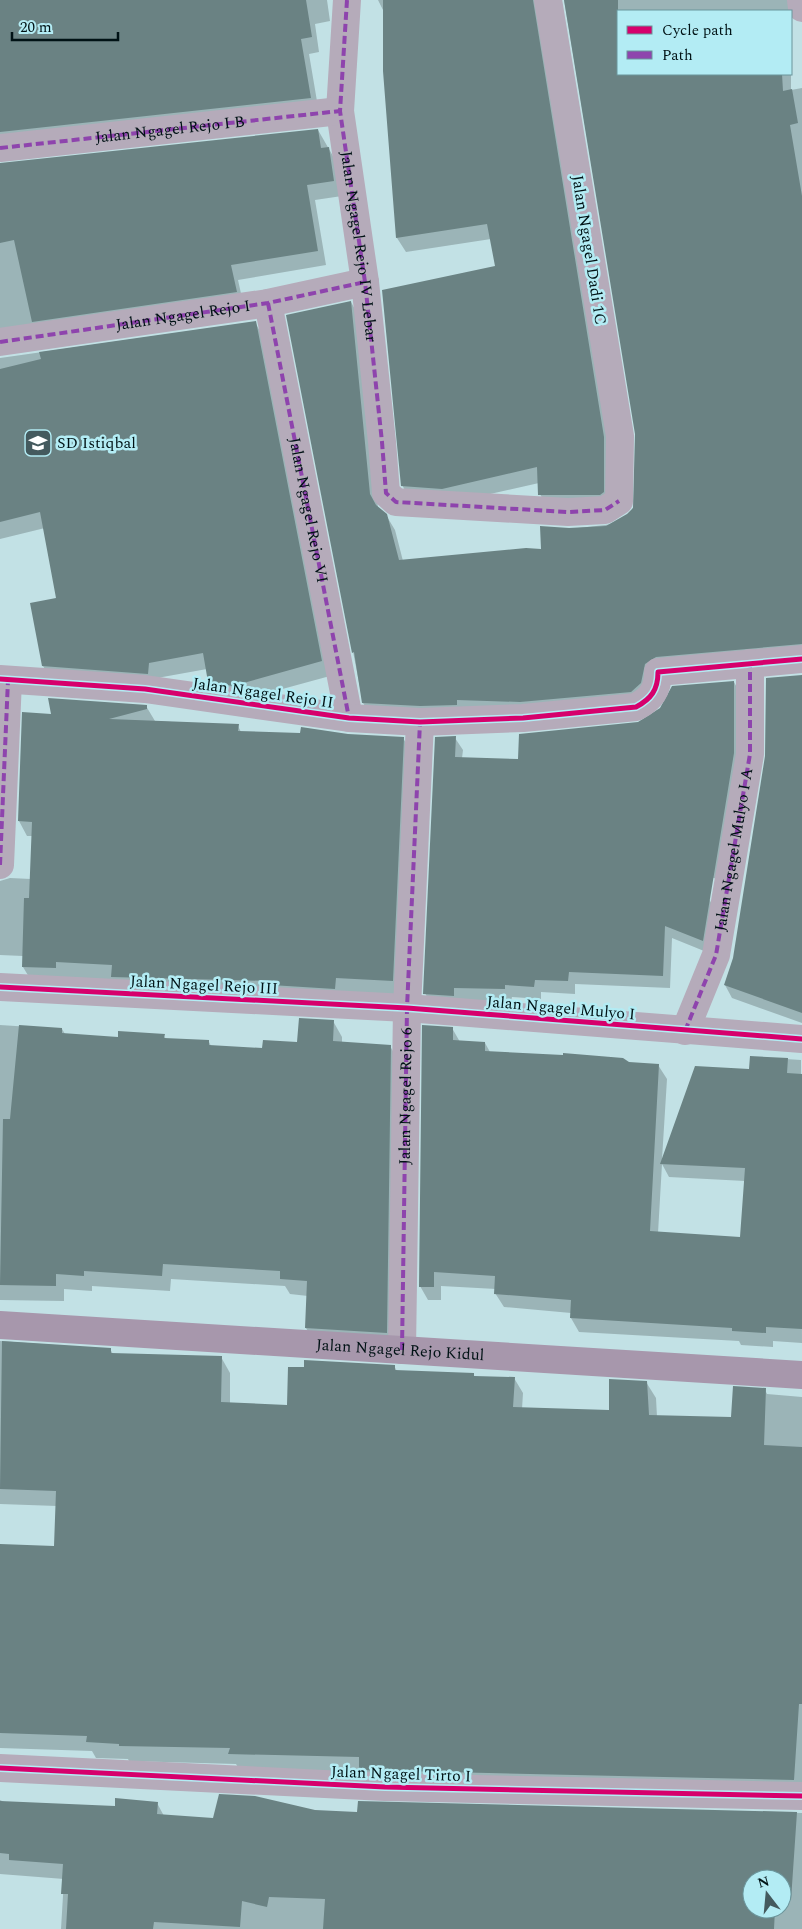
<svg xmlns="http://www.w3.org/2000/svg" width="802" height="1929" viewBox="0 0 802 1929" font-family="Spectral,serif">
	<rect width="100%" height="100%" fill="#c2e1e5"/>
	<!-- shadow -->
	<g fill="#0003" fill-rule="evenodd">
		<path d="M 0,0 L 327,0 L 330,21 L 315,24 L 319,52 L 309,54 L 319,113 L 0,150 Z"/>
		<path d="M 551,0 L 612,453 L 611,507 L 548,509 L 540,494 L 539,483 L 450,503 L 411,500 L 402,485 L 496,267 L 491,239 L 406,252 L 397,238 L 384,12 L 378,0 Z"/>
		<path d="M 564,0 L 802,0 L 791,11 L 618,11 L 618,74 L 791,74 L 791,90 L 802,88 L 802,658 L 665,671 L 648,697 L 372,717 L 363,703 L 288,316 L 351,302 L 359,317 L 378,508 L 386,515 L 395,530 L 403,561 L 542,550 L 569,529 L 614,524 L 629,515 L 636,502 L 637,436 Z"/>
		<path d="M 318,130 L 337,163 L 342,196 L 315,200 L 326,265 L 238,280 L 244,307 L 0,344 L 0,165 Z"/>
		<path d="M 255,322 L 263,337 L 330,676 L 242,700 L 218,697 L 209,682 L 207,669 L 157,678 L 52,681 L 43,666 L 58,599 L 45,528 L 0,539 L 0,358 Z"/>
		<path d="M 734,682 L 741,695 L 741,766 L 722,879 L 704,877 L 709,899 L 716,912 L 709,953 L 672,938 L 670,988 L 575,984 L 575,994 L 541,992 L 541,999 L 512,997 L 511,1001 L 461,1000 L 432,1006 L 425,993 L 455,738 L 463,750 L 462,758 L 519,761 L 638,724 Z"/>
		<path d="M 146,706 L 155,721 L 238,726 L 241,732 L 403,738 L 412,753 L 401,996 L 32,982 L 23,967 L 23,956 L 0,955 L 0,881 L 10,878 L 31,879 L 33,836 L 27,836 L 19,821 L 52,715 Z"/>
		<path d="M 802,919 L 802,1023 L 732,998 L 725,985 Z"/>
		<path d="M 333,1021 L 342,1037 L 342,1043 L 390,1046 L 399,1062 L 395,1349 L 315,1344 L 306,1328 L 308,1296 L 290,1294 L 285,1286 L 171,1279 L 170,1291 L 92,1286 L 92,1291 L 64,1289 L 64,1301 L 0,1300 L 0,1025 L 62,1029 L 65,1034 L 119,1038 L 164,1036 L 166,1039 L 209,1042 L 211,1046 L 264,1049 L 298,1044 Z"/>
		<path d="M 452,1028 L 460,1042 L 485,1043 L 490,1052 L 658,1065 L 667,1079 L 662,1159 L 751,1070 L 752,1057 L 801,1060 L 802,1343 L 773,1341 L 773,1347 L 741,1345 L 739,1341 L 579,1332 L 571,1318 L 571,1313 L 504,1307 L 495,1293 L 496,1289 L 441,1286 L 441,1300 L 428,1300 L 420,1286 ZM 662,1164 L 669,1177 L 745,1181 L 742,1239 L 658,1233 Z"/>
		<path d="M 0,1341 L 110,1349 L 113,1354 L 221,1357 L 230,1373 L 230,1404 L 288,1406 L 394,1366 L 397,1371 L 473,1374 L 475,1377 L 514,1378 L 523,1393 L 522,1409 L 611,1411 L 646,1382 L 656,1398 L 657,1417 L 733,1418 L 765,1390 L 767,1394 L 802,1397 L 802,1795 L 239,1769 L 236,1764 L 129,1761 L 128,1759 L 96,1758 L 92,1751 L 0,1748 L 0,1545 L 55,1547 L 57,1506 L 0,1504 Z"/>
		<path d="M 0,1800 L 4,1802 L 116,1807 L 157,1803 L 164,1816 L 214,1819 L 315,1812 L 359,1813 L 359,1803 L 802,1813 L 802,1929 L 61,1929 L 64,1879 L 0,1874 ZM 752,1879 L 782,1879 L 782,1909 L 752,1909 Z"/>
	</g>
	<!-- building -->
	<g fill="#6a8283">
		<path d="M 0,0 L 306,0 L 312,37 L 301,39 L 311,98 L 0,132 Z"/>
		<path d="M 383,0 L 533,0 L 604,437 L 604,492 L 600,495 L 538,495 L 537,467 L 442,489 L 401,486 L 382,290 L 495,266 L 487,224 L 396,238 L 383,71 Z"/>
		<path d="M 564,0 L 618,0 L 618,74 L 782,74 L 783,91 L 792,89 L 798,123 L 790,125 L 802,196 L 802,644 L 656,657 L 645,664 L 641,683 L 631,692 L 520,702 L 457,700 L 457,705 L 420,706 L 362,703 L 354,652 L 352,653 L 286,315 L 351,301 L 370,494 L 376,505 L 387,514 L 399,560 L 526,548 L 541,549 L 540,526 L 569,528 L 606,526 L 627,514 L 633,508 L 635,434 Z"/>
		<path d="M 318,129 L 321,148 L 329,147 L 334,181 L 307,185 L 318,251 L 231,265 L 237,292 L 32,322 L 14,240 L 0,243 L 0,163 Z"/>
		<path d="M 256,321 L 322,661 L 233,686 L 208,682 L 203,653 L 149,663 L 148,674 L 42,666 L 30,603 L 56,598 L 40,512 L 0,522 L 0,369 L 41,359 L 39,352 Z"/>
		<path d="M 802,675 L 802,1013 L 724,985 L 733,958 L 765,756 L 766,678 Z"/>
		<path d="M 734,681 L 734,753 L 703,941 L 665,926 L 663,976 L 569,972 L 568,981 L 535,980 L 534,987 L 505,985 L 505,989 L 454,988 L 454,996 L 423,994 L 435,737 L 456,736 L 455,757 L 518,759 L 519,734 L 638,722 L 660,708 L 672,686 Z"/>
		<path d="M 48,698 L 147,705 L 147,709 L 109,719 L 239,724 L 238,731 L 300,733 L 301,727 L 348,734 L 404,737 L 393,981 L 336,978 L 335,989 L 271,985 L 271,981 L 111,977 L 112,965 L 56,962 L 56,968 L 22,967 L 24,898 L 29,898 L 32,822 L 18,821 L 22,712 L 51,714 Z"/>
		<path d="M 299,1018 L 334,1020 L 333,1041 L 391,1045 L 387,1333 L 305,1328 L 307,1281 L 280,1279 L 280,1271 L 163,1264 L 162,1276 L 84,1271 L 84,1276 L 56,1274 L 56,1286 L 0,1285 L 3,1119 L 10,1119 L 19,1025 L 62,1028 L 62,1033 L 118,1037 L 118,1031 L 165,1034 L 164,1038 L 209,1040 L 209,1045 L 262,1048 L 263,1040 L 297,1042 Z"/>
		<path d="M 422,1025 L 453,1027 L 453,1040 L 485,1042 L 485,1051 L 563,1055 L 563,1053 L 623,1058 L 629,1062 L 659,1064 L 650,1231 L 740,1237 L 745,1168 L 660,1164 L 695,1066 L 749,1069 L 750,1056 L 788,1058 L 787,1073 L 802,1074 L 802,1329 L 766,1327 L 766,1333 L 732,1331 L 732,1328 L 570,1318 L 571,1300 L 494,1294 L 495,1276 L 434,1272 L 434,1287 L 419,1287 Z"/>
		<path d="M 2,1341 L 111,1348 L 111,1353 L 222,1356 L 221,1402 L 287,1405 L 288,1367 L 304,1367 L 304,1360 L 395,1365 L 395,1370 L 474,1373 L 474,1376 L 515,1377 L 513,1407 L 609,1410 L 609,1379 L 647,1381 L 649,1415 L 731,1417 L 733,1386 L 766,1388 L 764,1445 L 802,1447 L 802,1704 L 799,1704 L 794,1780 L 359,1770 L 359,1757 L 228,1754 L 230,1748 L 119,1746 L 119,1744 L 86,1742 L 87,1736 L 0,1733 L 0,1544 L 54,1546 L 56,1491 L 0,1489 Z"/>
		<path d="M 219,1794 L 255,1796 L 315,1810 L 357,1812 L 358,1801 L 797,1812 L 791,1900 L 782,1899 L 782,1879 L 752,1879 L 752,1909 L 775,1909 L 774,1929 L 323,1929 L 325,1899 L 269,1897 L 267,1907 L 242,1901 L 240,1927 L 154,1922 L 153,1929 L 66,1929 L 68,1894 L 61,1894 L 63,1864 L 9,1860 L 9,1854 L 0,1853 L 0,1801 L 115,1806 L 115,1798 L 158,1802 L 157,1814 L 213,1818 Z"/>
	</g>
	<g fill="none" stroke-linecap="round" stroke-linejoin="round">
		<!-- minor -->
		<g stroke="#b5abba" stroke-width="28">
			<path d="M 347,0 L 340,111 L 365,282 L 382,442 L 386,493 L 396,502 L 568,512 L 605,510 L 619,501 L 620,436 L 548,0"/>
			<path d="M 801,0 L 802,8"/>
			<path id="s1" d="M 0,148 L 340,111"/>
			<path id="s2" d="M 268,303 L 349,718"/>
			<path id="s3" d="M 0,342 L 268,303 L 365,282"/>
			<path d="M 0,679 L 145,689 L 349,718 L 420,722 L 523,718 L 636,707 C 651,699 658,690 658,672 L 802,659"/>
			<path d="M 0,865 L 8,680"/>
			<path d="M 0,987 L 407,1008 L 802,1039"/>
			<path id="s4" d="M 685,1031 L 716,955 L 750,754 L 750,663"/>
			<path id="s5" d="M 402,1350 L 407,1008 L 420,722"/>
			<path d="M 0,1768 L 385,1787 L 802,1796"/>
		</g>
		<!-- major -->
		<path stroke="#a797ac" stroke-width="28" id="s6" d="M 0,1325 L 802,1375"/>
		<!-- quiet -->
		<g stroke="#8e44ad" stroke-width="4" stroke-dasharray="8 4" stroke-linecap="butt">
			<path id="s7" d="M 347,0 L 340,111 L 365,282 L 382,442 L 386,493 L 396,502 L 568,512 L 605,510 L 619,501"/>
			<path d="M 0,148 L 340,111"/>
			<path d="M 268,303 L 349,718"/>
			<path d="M 0,342 L 268,303 L 365,282"/>
			<path d="M 0,865 L 8,680"/>
			<path d="M 685,1031 L 716,955 L 750,754 L 750,663"/>
			<path d="M 402,1350 L 407,1008 L 420,722"/>
		</g>
		<!-- cycleway casing -->
		<g stroke="#b3ecf4" stroke-width="8">
			<g id="cycleway">
				<path d="M 0,679 L 145,689 L 349,718 L 420,722 L 523,718 L 636,707 C 651,699 658,690 658,672 L 802,659"/>
				<path d="M 0,987 L 407,1008 L 802,1039"/>
				<path d="M 0,1768 L 385,1787 L 802,1796"/>
			</g>
		</g>
		<!-- cycleway -->
		<use href="#cycleway" stroke="#d6006c" stroke-width="5"/>
	</g>
	<!-- icons -->
	<defs>
		<g id="school-square" transform="scale(1.4375)"><rect x="-9" y="-9" width="18" height="18" rx="4" fill="#445a5e" stroke="#b3ecf4"/><path d="M0-5L7-2L0 1L-7-2ZM-4 1L0 2.5L4 1V4Q0 6-4 4Z" fill="#fff"/></g>
	</defs>
	<g fill-rule="evenodd">
		<use href="#school-square" x="38" y="443"/>
	</g>
	<g text-anchor="middle" dominant-baseline="central" stroke-width="5" stroke-linejoin="round" paint-order="stroke">
		<!-- street labels -->
		<g font-size="16" fill="#001215" stroke="#b3ecf4">
			<text stroke="none"><textPath href="#s1" startOffset="171">Jalan Ngagel Rejo I B</textPath></text>
			<text stroke="none"><textPath href="#s7" startOffset="248">Jalan Ngagel Rejo IV Lebar</textPath></text>
			<text transform="translate(589 250) rotate(81)">Jalan Ngagel Dadi 1C</text>
			<text stroke="none"><textPath href="#s3" startOffset="185">Jalan Ngagel Rejo I</textPath></text>
			<text stroke="none"><textPath href="#s2" startOffset="211">Jalan Ngagel Rejo VI</textPath></text>
			<text transform="translate(263 693) rotate(8)">Jalan Ngagel Rejo II</text>
			<text stroke="none"><textPath href="#s4" startOffset="189">Jalan Ngagel Mulyo I A</textPath></text>
			<text transform="translate(204 985) rotate(3)">Jalan Ngagel Rejo III</text>
			<text transform="translate(561 1008) rotate(5)">Jalan Ngagel Mulyo I</text>
			<text stroke="none"><textPath href="#s5" startOffset="254">Jalan Ngagel Rejo 6</textPath></text>
			<text stroke="none"><textPath href="#s6" startOffset="401">Jalan Ngagel Rejo Kidul</textPath></text>
			<text transform="translate(401 1774) rotate(2)">Jalan Ngagel Tirto I</text>
		</g>
		<!-- poi labels -->
		<g font-size="16" fill="#001215" stroke="#b3ecf4" text-anchor="start">
			<text x="57" y="443">SD Istiqbal</text>
		</g>
	</g>
	<!-- legend -->
	<rect x="617" y="10" width="175" height="65" fill="#b3ecf4" stroke="#6b959b"/>
	<rect x="627" y="26" width="25" height="8" fill="#d6006c" stroke="#6b959b"/>
	<text x="662" y="35" font-size="15" fill="#001215">Cycle path</text>
	<rect x="627" y="51" width="25" height="8" fill="#8e44ad" stroke="#6b959b"/>
	<text x="662" y="60" font-size="15" fill="#001215">Path</text>
	<!-- north arrow -->
	<g transform="translate(767 1894) rotate(344)"><circle r="24" fill="#b3ecf4" stroke="#6b959b"/>
	<path d="M0-4L9 19L0 12L-9 19Z" fill="#445a5e"/>
	<text y="-8" font-size="14" font-weight="bold" text-anchor="middle" fill="#001215">N</text>
	</g>
	<!-- scale -->
	<path d="M12 32v8h106v-8" fill="none" stroke="#001215" stroke-width="2.5"/>
	<text x="20" y="32" font-size="15" fill="#001215" stroke="#b3ecf4" stroke-width="4" paint-order="stroke">20 m</text>
</svg>
